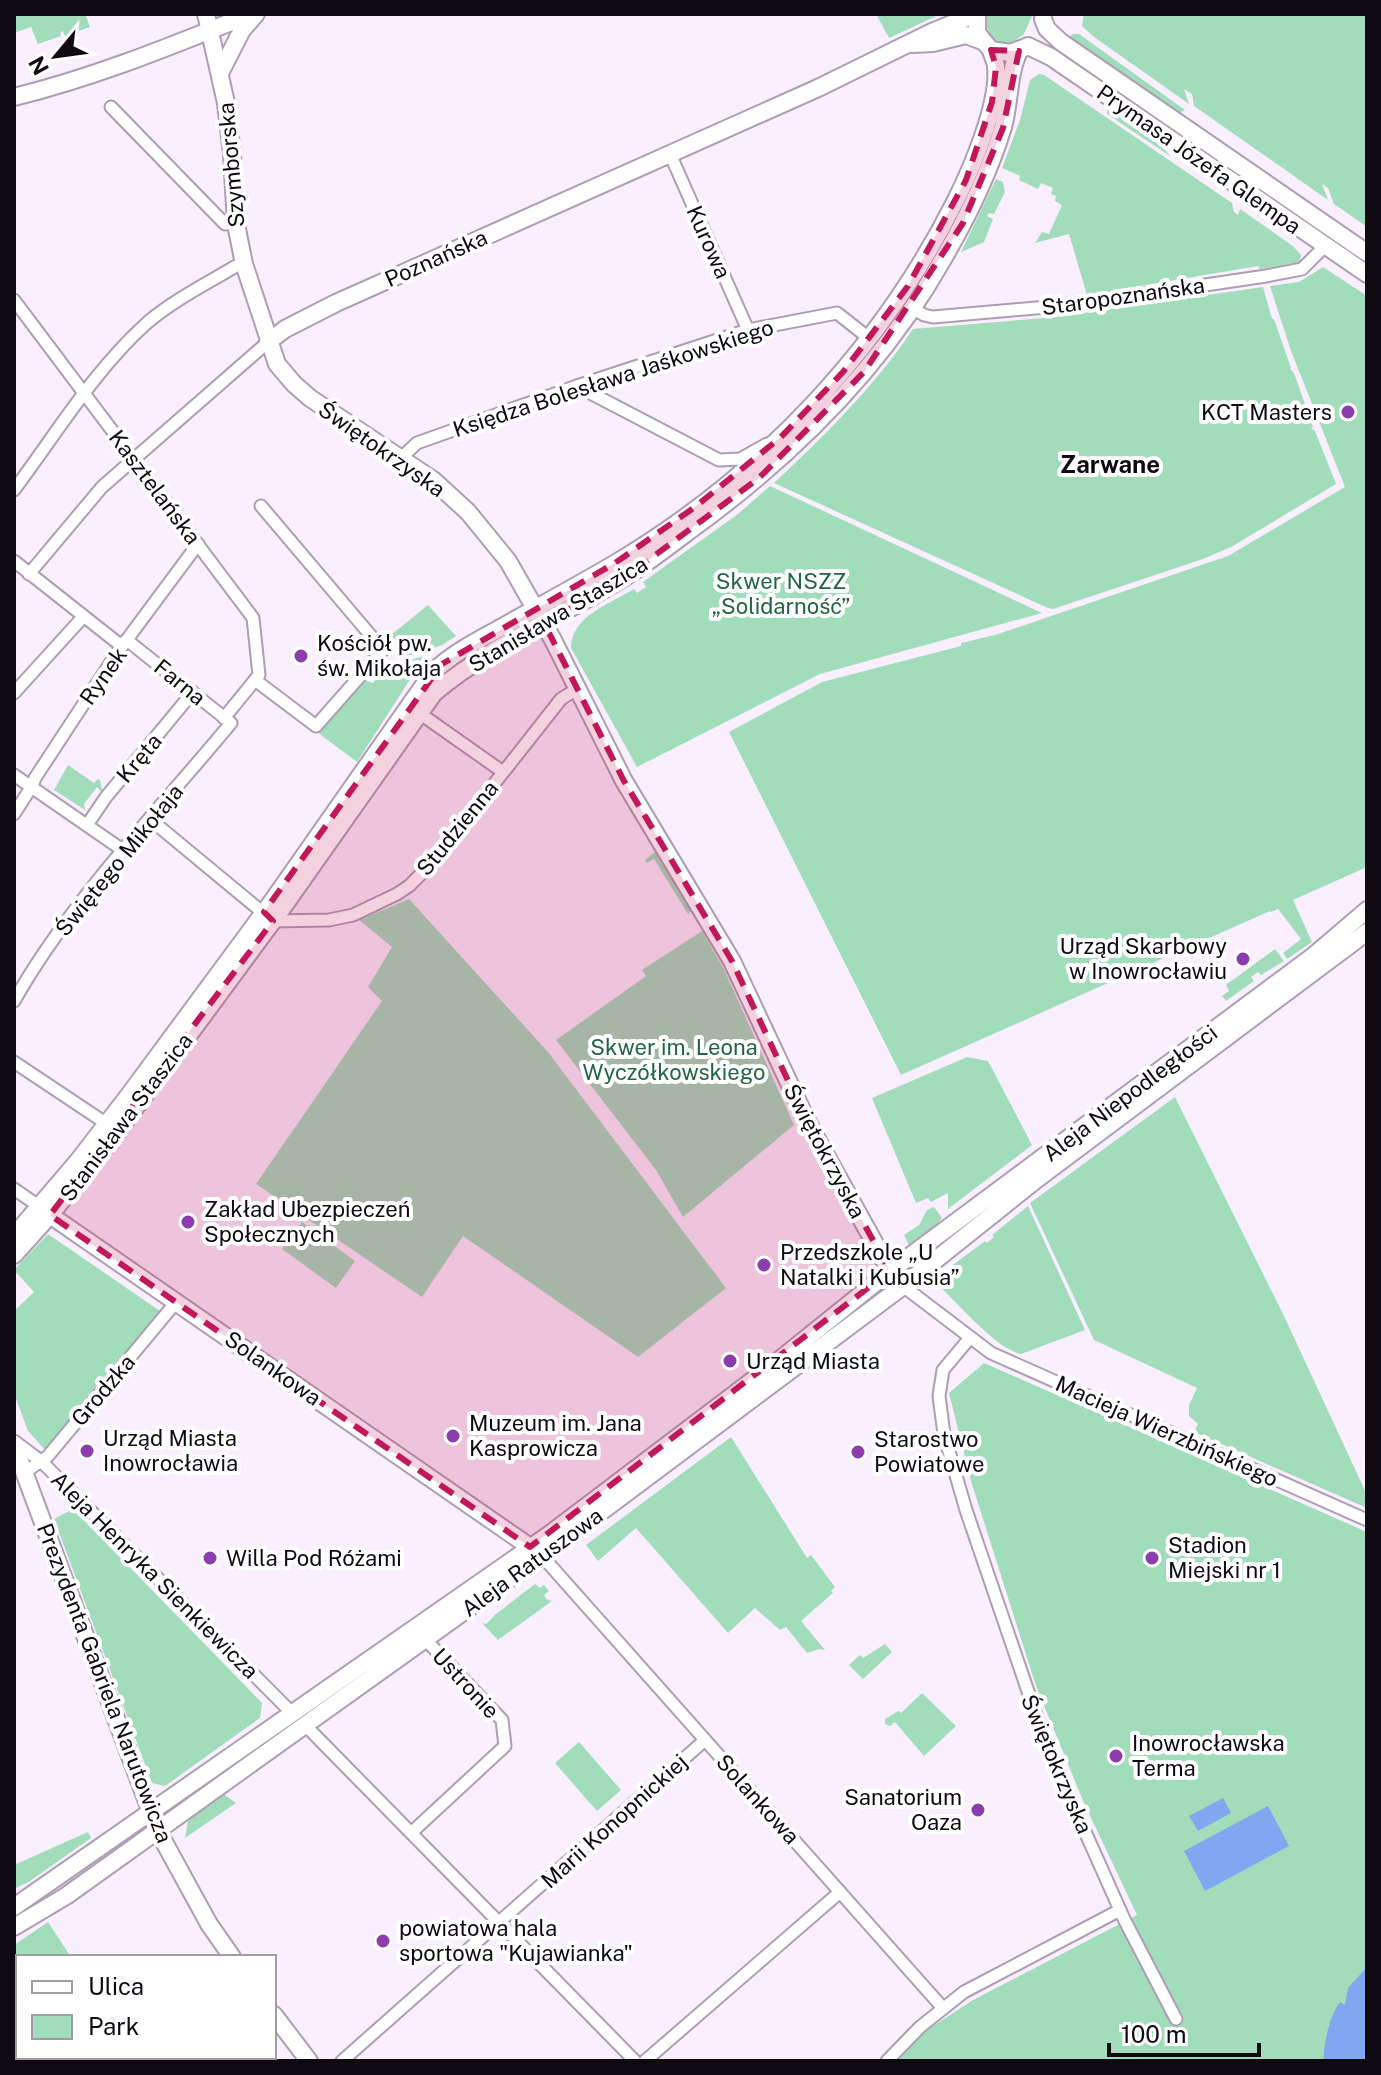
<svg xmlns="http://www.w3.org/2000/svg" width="1381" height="2075" viewBox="0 0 1381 2075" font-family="'Public Sans',sans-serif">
	<rect width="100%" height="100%" fill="#f9effe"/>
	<!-- green -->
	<g fill="#a1ddbb">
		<path d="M 14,14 L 85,14 L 90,27 L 65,36 L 63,31 L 60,33 L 61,36 L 38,44 L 31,27 L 14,33 Z"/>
		<path d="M 876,14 L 941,14 L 889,38 Z"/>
		<path d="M 986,14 L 1033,14 L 1024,34 L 1007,46 C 992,42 983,29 986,14 Z"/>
		<path d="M 1084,14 L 1367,14 L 1367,227 L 1334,204 L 1328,188 L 1322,184 L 1328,200 L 1194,106 L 1192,94 L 1184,89 L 1189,104 L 1094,37 L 1082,26 Z"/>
		<path d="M 1073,34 L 1079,34 L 1185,110 L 1177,114 L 1067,39 Z"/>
		<path d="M 1061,48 L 1364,257 L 1360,263 L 1057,54 Z"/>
		<path d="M 1039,74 L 1044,75 L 1232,203 L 1234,212 L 1238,215 L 1240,209 L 1293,246 L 1301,255 L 1300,261 L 1294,264 L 1260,269 L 1258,266 L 1087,295 L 1069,234 L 1035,243 L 1042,232 L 1049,234 L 1062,205 L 1055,201 L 1056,196 L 1051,194 L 1053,188 L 1041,183 L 1038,189 L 1019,180 L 1020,176 L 1002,168 L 1020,120 L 1030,80 Z"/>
		<path d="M 1107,108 C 1134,118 1153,134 1170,156 L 1107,114 Z"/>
		<path d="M 996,179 L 1003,182 L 1005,192 L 994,214 L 989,213 L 987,216 L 993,219 L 984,242 L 961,252 Z"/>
		<path d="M 1323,267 L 1367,296 L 1367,867 L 1293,900 L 1312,942 L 1287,959 L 1283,953 L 1301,939 L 1278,909 L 1271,912 L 1270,911 L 901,1075 L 729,732 L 822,682 L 961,646 L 961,643 L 995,635 L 1228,556 L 1345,487 L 1291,351 L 1270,286 L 1299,282 Z"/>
		<path d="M 1263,287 L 1272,319 L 1274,319 L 1291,368 L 1290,369 L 1294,373 L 1313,427 L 1311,428 L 1315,431 L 1336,484 L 1233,546 L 1203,559 L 1053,609 L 1048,608 L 774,483 C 824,436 875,386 913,329 L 1056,317 Z"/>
		<path d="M 770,486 L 1042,613 L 820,674 L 637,767 L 571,648 C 571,616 610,604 634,589 L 637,593 L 646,587 L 643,582 L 738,514 Z"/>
		<path d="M 428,605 L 456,636 L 442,645 L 408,656 L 391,635 Z"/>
		<path d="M 424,656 L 427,659 L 416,670 L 357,762 L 317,732 L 364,680 L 373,683 L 385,668 Z"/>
		<path d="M 68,765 L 94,783 L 98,779 L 100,780 L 103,794 L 97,787 L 84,804 L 85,810 L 54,790 Z"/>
		<path d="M 655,852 L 692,910 L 688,914 L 654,859 L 647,863 L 645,860 Z"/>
		<path d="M 409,899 L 548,1052 L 726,1288 L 638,1357 L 463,1236 L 422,1297 L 256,1184 L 382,1001 L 368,987 L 392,947 L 359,920 Z"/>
		<path d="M 702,931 L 724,969 L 794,1125 L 683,1217 L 656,1170 L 556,1040 L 646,976 L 642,970 Z"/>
		<path d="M 1275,949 L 1284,961 L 1261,975 L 1258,972 L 1251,977 L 1254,981 L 1226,1001 L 1222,996 L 1229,991 L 1226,985 Z"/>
		<path d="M 967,1057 L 988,1061 L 1032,1145 L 948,1209 L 948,1193 L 931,1202 L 928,1198 L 916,1203 L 872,1098 Z"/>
		<path d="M 1175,1097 L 1284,1316 L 1367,1495 L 1367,1508 L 1194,1432 L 1198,1424 L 1189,1416 L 1189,1405 L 1197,1388 L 1094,1340 L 1030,1203 Z"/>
		<path d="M 1028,1206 L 1085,1330 L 1021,1354 C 995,1348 960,1305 939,1286 L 942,1281 L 938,1276 L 985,1241 L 987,1243 L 994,1237 L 992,1235 Z"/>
		<path d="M 934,1207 L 942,1218 L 935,1226 L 909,1245 L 904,1235 L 919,1225 L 927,1210 Z"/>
		<path d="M 302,1222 L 355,1261 L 336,1288 L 282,1249 Z"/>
		<path d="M 48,1234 L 160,1311 L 46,1451 L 28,1431 L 14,1393 L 14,1311 L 34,1292 L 14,1270 Z"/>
		<path d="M 984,1363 L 1367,1532 L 1367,2061 L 897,2061 L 927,2030 L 973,2000 L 1137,1915 L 1084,1803 L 1036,1686 L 971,1481 L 949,1393 Z"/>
		<path d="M 731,1437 L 807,1558 L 811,1555 L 835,1587 L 831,1591 L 833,1593 L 801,1621 L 825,1650 L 819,1649 L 807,1653 L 786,1627 L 780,1630 L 755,1608 L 728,1633 L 636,1528 L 598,1561 L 586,1545 Z"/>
		<path d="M 73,1509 L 262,1703 L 260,1718 L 165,1786 L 152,1783 L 54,1519 Z"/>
		<path d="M 535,1584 L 540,1588 L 544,1585 L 549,1591 L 544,1595 L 546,1599 L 552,1601 L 498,1640 L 482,1623 L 486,1624 L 496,1614 Z"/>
		<path d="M 885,1644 L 892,1652 L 863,1679 L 849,1665 L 860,1655 L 863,1658 Z"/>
		<path d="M 922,1693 L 956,1726 L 924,1756 L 895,1722 L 890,1726 L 885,1724 L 885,1719 L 898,1711 L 901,1713 Z"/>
		<path d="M 579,1742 L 621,1790 L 597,1811 L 555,1763 Z"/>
		<path d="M 225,1795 L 236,1803 L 185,1838 L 189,1815 L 217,1796 Z"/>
		<path d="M 88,1832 L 91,1838 L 30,1881 L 14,1889 L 14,1865 Z"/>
		<path d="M 48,1922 L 71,1957 L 18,1957 L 18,2057 L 77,2057 L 80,2061 L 14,2061 L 14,1945 Z"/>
	</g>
	<!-- water -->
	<g fill="#81a7f0">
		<path d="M 1223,1798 L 1231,1813 L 1198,1831 L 1189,1816 Z"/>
		<path d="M 1268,1806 L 1289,1846 L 1205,1891 L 1184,1851 Z"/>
		<path d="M 1367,1967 L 1367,2061 L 1323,2061 C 1325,2040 1328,2020 1340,2002 L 1345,2005 L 1348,1988 Z"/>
	</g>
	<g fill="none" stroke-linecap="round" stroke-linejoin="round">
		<!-- street casing -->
		<g stroke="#ae9eb5" stroke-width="15">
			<g id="street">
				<path d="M 111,107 L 225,224 L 236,224"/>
				<path d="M 670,154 L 748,330"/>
				<path d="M 14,300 L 253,618 L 259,675 L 224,718"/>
				<path d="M 912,308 L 924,315 L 933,317 L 1070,305 L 1266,276 L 1302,269 L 1325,246"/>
				<path d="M 577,386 L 719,460 L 740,459 L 767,444"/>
				<path d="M 401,458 L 417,443 L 577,386 L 748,330 L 837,313 L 870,339"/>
				<path d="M 14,490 C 56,434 95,369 148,322 C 174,300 206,284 236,266 L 244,264"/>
				<path d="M 14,561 L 119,644 L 128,641"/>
				<path d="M 29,574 L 102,487 L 268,342"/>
				<path d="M 255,680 L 316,726 L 383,650 L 261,506"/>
				<path d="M 14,693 L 83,617"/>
				<path d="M 425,717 L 503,772"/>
				<path d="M 14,775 L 124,851"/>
				<path d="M 14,814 L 32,786 L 35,778 L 117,653 L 198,544"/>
				<path d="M 151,820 L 273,921 L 329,920 L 353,915 L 397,894 L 409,886 L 431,864 L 561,699 L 577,689"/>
				<path d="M 87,825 L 106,797 L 193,692"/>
				<path d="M 14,1001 C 70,902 158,811 231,723 L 128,641"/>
				<path d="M 14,1062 L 110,1126"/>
				<path d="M 14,1189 L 43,1209"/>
				<path d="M 903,1286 L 991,1353 L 1367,1520"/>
				<path d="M 969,1339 L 943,1370 L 939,1396 L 944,1434 L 966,1510 L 1046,1744 L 1124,1919 L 1176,2019"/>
				<path d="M 14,1441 L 42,1462 L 293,1714"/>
				<path d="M 24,1473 L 48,1456 L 177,1301"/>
				<path d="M 542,1556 L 942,2007"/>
				<path d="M 305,1725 L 635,2061"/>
				<path d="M 411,1833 L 505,1746 L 502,1720 L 425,1639"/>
				<path d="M 342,2061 L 705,1740"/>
				<path d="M 645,2061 L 840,1892"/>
				<path d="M 887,2061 L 920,2027 L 964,1992 L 1120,1910"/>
			</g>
		</g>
		<!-- secondary casing -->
		<g stroke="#ae9eb5" stroke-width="20">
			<g id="secondary">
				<path d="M 206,14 L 226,103 L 232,154 L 236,224 L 244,264 L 277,364 L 294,384 L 310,398 L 433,480 L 468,512 L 508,561 L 553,640 L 624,781 L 732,961 L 806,1119 L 890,1271 L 896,1279"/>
				<path d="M 977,14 L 977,33 L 991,50 L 1010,53 L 1026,47"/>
				<path d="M 1043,19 L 1047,29 L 1061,42 L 1367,253"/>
				<path d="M 913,44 L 933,43 L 966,35 L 982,41"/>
				<path d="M 1028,46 L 1051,57 L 1367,274"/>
				<path d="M 220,73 L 242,30 L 256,14"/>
				<path d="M 14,97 C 96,77 173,45 251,14"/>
				<path d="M 268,342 L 285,329 L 336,303 L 818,88 L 932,32 L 976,14"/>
				<path d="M 50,1215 L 530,1547"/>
				<path d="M 14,1236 L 78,1161 L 129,1095 L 271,903 L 433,672 C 454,652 479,640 504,626 C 541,605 579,585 616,563 C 760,477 881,350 956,200 C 972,168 1000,102 996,67 C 996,62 992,55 991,50"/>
				<path d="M 14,1255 L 50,1215 L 118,1131 L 281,910 L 434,693 C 491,645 562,616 625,577 C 647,563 668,547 689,531 C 790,458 881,369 943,259 C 967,218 989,173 1003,127 C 1010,102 1008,74 1019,51"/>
				<path d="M 14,1445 L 158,1831 L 209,1924 L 232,1957"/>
				<path d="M 14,1907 L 550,1534 L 777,1362 L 890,1271 L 1312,957 L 1367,910"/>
				<path d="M 14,1927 L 66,1896 L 558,1544 L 903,1286 L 1037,1179 L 1367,932"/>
				<path d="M 274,2015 L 309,2061"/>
			</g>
		</g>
		<!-- street -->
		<use href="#street" stroke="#fff" stroke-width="11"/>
		<!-- secondary -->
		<use href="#secondary" stroke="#fff" stroke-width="16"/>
	</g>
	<!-- marked area -->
	<path fill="#c2185b" fill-opacity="0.2" stroke="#c2185b" stroke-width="6" stroke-dasharray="16 10" stroke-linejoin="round" d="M 991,50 L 1019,51 L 1003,128 L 963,223 L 864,372 L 759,478 L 627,576 L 544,623 L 624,781 L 732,961 L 806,1119 L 890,1271 L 530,1547 L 50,1215 L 273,921 L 264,912 L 442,664 L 615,563 L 695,507 L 781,437 L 843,372 L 908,286 L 966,180 L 992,102 L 996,67 Z"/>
	<!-- markers -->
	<g fill="#8b3dad" stroke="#fff" stroke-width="3">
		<circle cx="1348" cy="412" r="8"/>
		<circle cx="301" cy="656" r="8"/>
		<circle cx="1243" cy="959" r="8"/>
		<circle cx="188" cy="1222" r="8"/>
		<circle cx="764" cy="1265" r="8"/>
		<circle cx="730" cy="1361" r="8"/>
		<circle cx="453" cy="1436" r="8"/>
		<circle cx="87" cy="1451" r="8"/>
		<circle cx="858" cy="1452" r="8"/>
		<circle cx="210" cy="1558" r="8"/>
		<circle cx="1152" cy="1558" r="8"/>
		<circle cx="1116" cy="1756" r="8"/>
		<circle cx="978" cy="1810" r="8"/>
		<circle cx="383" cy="1941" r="8"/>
	</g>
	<g text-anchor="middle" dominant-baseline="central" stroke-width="8" stroke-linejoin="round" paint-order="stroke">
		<!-- street labels -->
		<g font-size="22" fill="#0f0911" stroke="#fff">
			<text transform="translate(1199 159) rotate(35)">Prymasa Józefa Glempa</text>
			<text transform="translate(231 165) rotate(-95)">Szymborska</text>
			<text transform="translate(709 242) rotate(66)">Kurowa</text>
			<text transform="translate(436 258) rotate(-24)">Poznańska</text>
			<text transform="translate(1123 296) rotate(-8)">Staropoznańska</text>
			<text transform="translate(613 378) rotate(-18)">Księdza Bolesława Jaśkowskiego</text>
			<text transform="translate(382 449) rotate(35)">Świętokrzyska</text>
			<text transform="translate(155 487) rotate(53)">Kasztelańska</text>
			<text transform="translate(558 614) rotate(-31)">Stanisława Staszica</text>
			<text transform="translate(103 676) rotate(-55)">Rynek</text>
			<text transform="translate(180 682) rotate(39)">Farna</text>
			<text transform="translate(139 758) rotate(-50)">Kręta</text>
			<text transform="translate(457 828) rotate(-51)">Studzienna</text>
			<text transform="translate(119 860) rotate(-51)">Świętego Mikołaja</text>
			<text transform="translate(1130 1093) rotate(-37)">Aleja Niepodległości</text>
			<text transform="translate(126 1117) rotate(-53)">Stanisława Staszica</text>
			<text transform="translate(825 1151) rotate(62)">Świętokrzyska</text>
			<text transform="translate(273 1368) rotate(35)">Solankowa</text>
			<text transform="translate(103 1390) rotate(-50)">Grodzka</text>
			<text transform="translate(1167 1431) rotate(24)">Macieja Wierzbińskiego</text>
			<text transform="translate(532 1562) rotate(-36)">Aleja Ratuszowa</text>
			<text transform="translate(155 1575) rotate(45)">Aleja Henryka Sienkiewicza</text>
			<text transform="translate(105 1683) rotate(69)">Prezydenta Gabriela Narutowicza</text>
			<text transform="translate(466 1683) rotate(47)">Ustronie</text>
			<text transform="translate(1057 1764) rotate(67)">Świętokrzyska</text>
			<text transform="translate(758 1799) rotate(48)">Solankowa</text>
			<text transform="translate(614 1821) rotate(-42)">Marii Konopnickiej</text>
		</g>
		<!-- poi labels -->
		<g font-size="22" fill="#0f0911" stroke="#fff" text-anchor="start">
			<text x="1332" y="412" text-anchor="end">KCT Masters</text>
			<text x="317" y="643">Kościół pw.<tspan x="317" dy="25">św. Mikołaja</tspan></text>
			<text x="1227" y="946" text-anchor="end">Urząd Skarbowy<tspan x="1227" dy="25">w Inowrocławiu</tspan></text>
			<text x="204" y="1209">Zakład Ubezpieczeń<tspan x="204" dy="25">Społecznych</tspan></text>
			<text x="780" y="1252">Przedszkole „U<tspan x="780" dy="25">Natalki i Kubusia”</tspan></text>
			<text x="746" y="1361">Urząd Miasta</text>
			<text x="469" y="1423">Muzeum im. Jana<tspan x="469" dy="25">Kasprowicza</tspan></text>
			<text x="103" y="1438">Urząd Miasta<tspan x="103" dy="25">Inowrocławia</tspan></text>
			<text x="874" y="1439">Starostwo<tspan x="874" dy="25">Powiatowe</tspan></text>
			<text x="1168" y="1545">Stadion<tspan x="1168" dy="25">Miejski nr 1</tspan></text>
			<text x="226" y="1558">Willa Pod Różami</text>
			<text x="1132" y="1743">Inowrocławska<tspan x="1132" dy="25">Terma</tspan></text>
			<text x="962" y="1797" text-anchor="end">Sanatorium<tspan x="962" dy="25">Oaza</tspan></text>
			<text x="399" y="1928">powiatowa hala<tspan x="399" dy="25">sportowa "Kujawianka"</tspan></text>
		</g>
		<!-- park labels -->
		<g font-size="22" fill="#216546" stroke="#fff">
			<text x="781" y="581">Skwer NSZZ<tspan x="781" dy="25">„Solidarność”</tspan></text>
			<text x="674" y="1047">Skwer im. Leona<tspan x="674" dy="25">Wyczółkowskiego</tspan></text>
		</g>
		<!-- neighbourhood labels -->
		<g font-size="24" font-weight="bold" fill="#0f0911" stroke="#fff">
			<text x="1110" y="464">Zarwane</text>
		</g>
	</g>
	<!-- border -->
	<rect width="1381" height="2075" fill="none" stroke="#0f0911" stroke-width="32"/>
	<!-- legend -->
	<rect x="16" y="1955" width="260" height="104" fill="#ffffff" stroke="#9f9da0" stroke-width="2"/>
	<rect x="32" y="1981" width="40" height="12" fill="#ffffff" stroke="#9f9da0" stroke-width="2"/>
	<text x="88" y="1995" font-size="24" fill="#0f0911">Ulica</text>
	<rect x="32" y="2015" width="40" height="24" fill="#a1ddbb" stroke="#9f9da0" stroke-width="2"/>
	<text x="88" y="2035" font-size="24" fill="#0f0911">Park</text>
	<!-- north arrow -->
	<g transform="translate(56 56) rotate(241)" stroke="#ffffff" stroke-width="6" paint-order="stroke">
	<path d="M0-6L14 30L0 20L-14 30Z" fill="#0f0911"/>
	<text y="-12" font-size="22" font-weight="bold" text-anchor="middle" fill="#0f0911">N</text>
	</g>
	<!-- scale -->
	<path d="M1109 2043v12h150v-12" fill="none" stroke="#0f0911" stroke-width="4"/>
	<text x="1121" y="2043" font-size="24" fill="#0f0911" stroke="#ffffff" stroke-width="6" paint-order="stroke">100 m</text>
</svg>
